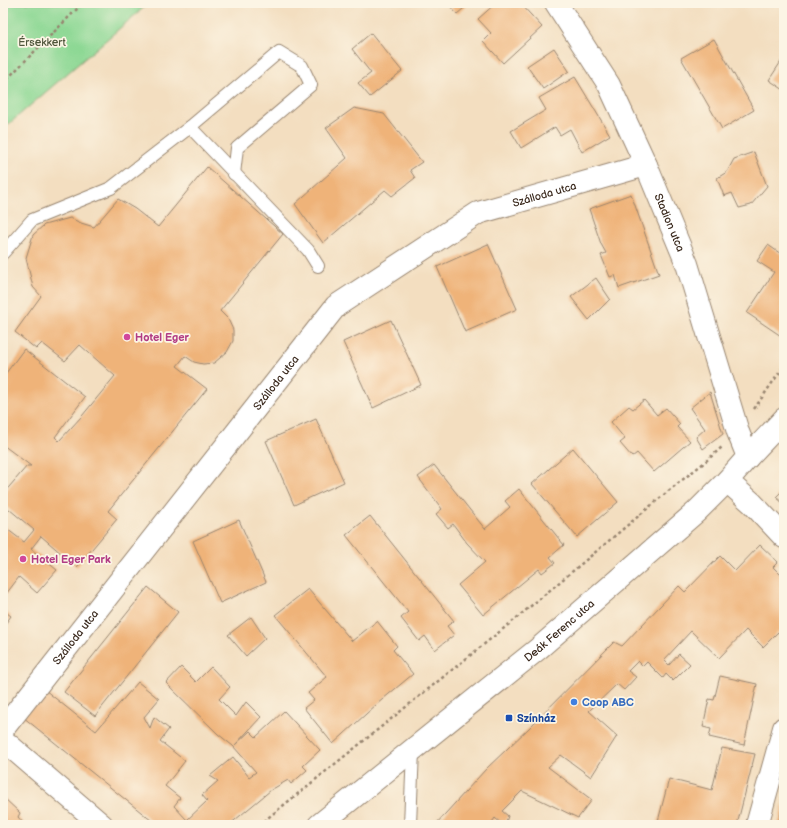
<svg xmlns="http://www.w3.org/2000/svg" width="787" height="828" viewBox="0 0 787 828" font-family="'Balsamiq Sans',sans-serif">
	<rect width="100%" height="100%" fill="#fcf5e5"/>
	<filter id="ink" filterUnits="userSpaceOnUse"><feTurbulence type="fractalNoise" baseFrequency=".025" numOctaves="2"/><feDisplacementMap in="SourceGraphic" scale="8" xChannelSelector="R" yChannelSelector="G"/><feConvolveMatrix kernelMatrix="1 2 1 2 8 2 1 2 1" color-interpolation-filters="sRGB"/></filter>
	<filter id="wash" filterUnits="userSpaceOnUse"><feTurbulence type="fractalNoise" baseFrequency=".012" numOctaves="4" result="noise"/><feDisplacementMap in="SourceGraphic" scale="16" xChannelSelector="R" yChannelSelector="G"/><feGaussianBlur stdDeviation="0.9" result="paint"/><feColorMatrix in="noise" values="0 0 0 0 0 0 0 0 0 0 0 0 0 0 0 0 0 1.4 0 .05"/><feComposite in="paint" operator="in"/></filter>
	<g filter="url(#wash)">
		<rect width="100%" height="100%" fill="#f3dec0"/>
		<!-- green -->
		<path fill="#8dd894" stroke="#648159" d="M 3,3 L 149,3 L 3,129 Z"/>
		<g id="blocks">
			<!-- building -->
			<g fill="#efb379">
				<path d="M 447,3 L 470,3 L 457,14 Z"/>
				<path d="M 496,3 L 520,3 L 542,27 L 503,63 L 483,41 L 491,33 L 478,19 Z"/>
				<path d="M 371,33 L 402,71 L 370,97 L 358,83 L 371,73 L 352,49 Z"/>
				<path d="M 714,39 L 754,110 L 722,129 L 681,58 Z"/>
				<path d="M 554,48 L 569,71 L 543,89 L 527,66 Z"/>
				<path d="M 784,57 L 784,90 L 769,80 Z"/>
				<path d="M 575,77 L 610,135 L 582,152 L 570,129 L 560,135 L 555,127 L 521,148 L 511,131 L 546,110 L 539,98 Z"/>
				<path d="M 354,108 L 384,114 L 422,162 L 410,170 L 415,178 L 392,196 L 385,190 L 323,243 L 295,204 L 347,158 L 326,128 Z"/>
				<path d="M 754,152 L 767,186 L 751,205 L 739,208 L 732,193 L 724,196 L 717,178 L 727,172 L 734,159 Z"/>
				<path d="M 207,167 L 283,234 L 220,311 L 228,319 L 233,330 L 233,341 L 227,352 L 214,363 L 203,364 L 194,362 L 185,356 L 177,366 L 207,389 L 108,511 L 117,519 L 77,567 L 41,536 L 31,549 L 57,570 L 37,593 L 19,577 L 3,598 L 3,526 L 24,542 L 34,530 L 3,504 L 3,494 L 27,466 L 31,466 L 3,445 L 3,377 L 24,349 L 85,397 L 55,437 L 59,441 L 82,416 L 115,376 L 80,345 L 65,361 L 42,343 L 36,349 L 15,332 L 41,296 L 33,287 L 26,258 L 33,235 L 44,225 L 70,218 L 81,223 L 94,227 L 118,199 L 135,209 L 158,227 Z"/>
				<path d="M 631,194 L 659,274 L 619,288 L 615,275 L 610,277 L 601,255 L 606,253 L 601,244 L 589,209 Z"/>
				<path d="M 488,244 L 517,309 L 465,332 L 437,267 Z"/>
				<path d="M 768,245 L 784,256 L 784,338 L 747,313 L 774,272 L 757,261 Z"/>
				<path d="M 596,278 L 610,299 L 589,320 L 571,297 Z"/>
				<path d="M 391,320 L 421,385 L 373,408 L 343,342 Z"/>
				<path d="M 710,392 L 723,434 L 703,449 L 696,437 L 705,429 L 690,408 Z"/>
				<path d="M 644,400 L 657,415 L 666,408 L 680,424 L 677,427 L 690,441 L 654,472 L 637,453 L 632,457 L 620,443 L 625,439 L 611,422 L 629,406 L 633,409 Z"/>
				<path d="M 316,419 L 344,482 L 294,505 L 266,441 Z"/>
				<path d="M 573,448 L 618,502 L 577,537 L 532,484 Z"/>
				<path d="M 434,465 L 485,529 L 510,507 L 505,501 L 519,489 L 564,545 L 550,557 L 555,563 L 542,573 L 539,569 L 483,615 L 458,585 L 485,562 L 467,543 L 453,524 L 448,528 L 436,514 L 442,509 L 418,477 Z"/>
				<path d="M 784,489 L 784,504 L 776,497 Z"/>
				<path d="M 370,516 L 454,621 L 447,626 L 454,635 L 435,650 L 425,636 L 419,641 L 401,618 L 408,612 L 346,535 Z"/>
				<path d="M 239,520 L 266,582 L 220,603 L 193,541 Z"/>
				<path d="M 760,545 L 778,562 L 773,567 L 784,578 L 784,607 L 783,608 L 784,609 L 784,635 L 782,637 L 778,632 L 763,647 L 746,630 L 719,658 L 691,631 L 664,660 L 669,665 L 679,654 L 690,664 L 673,681 L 666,674 L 663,678 L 647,662 L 643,666 L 638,661 L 628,671 L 636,677 L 624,690 L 617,684 L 589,711 L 617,736 L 591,777 L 561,755 L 548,767 L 592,800 L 578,818 L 522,791 L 502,811 L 508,816 L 505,825 L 503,825 L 495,818 L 490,825 L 435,825 L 486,769 L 529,728 L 614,642 L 622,646 L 679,586 L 685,592 L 720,556 L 735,571 Z"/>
				<path d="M 148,587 L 178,612 L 95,716 L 64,692 Z"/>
				<path d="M 308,589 L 352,641 L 377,621 L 397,646 L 393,650 L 413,674 L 377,704 L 333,744 L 304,708 L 314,700 L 308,693 L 327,677 L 275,615 Z"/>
				<path d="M 3,610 L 11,616 L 3,627 Z"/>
				<path d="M 251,617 L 265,638 L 246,656 L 228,635 Z"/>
				<path d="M 181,667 L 196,682 L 211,667 L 230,687 L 219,699 L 236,716 L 246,702 L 261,717 L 235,745 L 250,731 L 256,737 L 284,711 L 320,750 L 303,766 L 307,770 L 291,784 L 288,780 L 271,790 L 229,825 L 157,825 L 23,717 L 45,690 L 96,731 L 138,682 L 159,699 L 144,717 L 150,728 L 154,717 L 169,729 L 160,741 L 185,761 L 165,786 L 180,798 L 174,806 L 187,820 L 207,801 L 202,795 L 218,781 L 210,776 L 233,757 L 249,777 L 256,772 L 233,746 L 218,734 L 166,683 Z"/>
				<path d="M 720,676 L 757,684 L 744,745 L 709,737 L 711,729 L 703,727 L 709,699 L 714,700 Z"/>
				<path d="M 722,748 L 755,754 L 737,825 L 657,825 L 669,779 L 712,790 Z"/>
				<path d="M 3,797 L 20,813 L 18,817 L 25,825 L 3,825 Z"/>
				<path d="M 783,803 L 784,825 L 778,825 L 781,814 Z"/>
			</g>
		</g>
	</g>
	<g filter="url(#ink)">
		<use href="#blocks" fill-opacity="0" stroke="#97846f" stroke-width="1"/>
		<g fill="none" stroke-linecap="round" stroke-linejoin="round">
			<!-- service casing -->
			<g stroke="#97846f" stroke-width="14">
				<g id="service">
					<path d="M 190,127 L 308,250 L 318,266"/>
					<path d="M 3,253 L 32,220 L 111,188 L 190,127 L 279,52 L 302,66 L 311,85 L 237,148 L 234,174"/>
					<path d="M 410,825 L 413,750"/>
				</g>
			</g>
			<!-- minor casing -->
			<g stroke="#97846f" stroke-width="24">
				<g id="minor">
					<path id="s1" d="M 556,3 L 609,85 L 646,165 L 687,264 L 738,432 L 748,457"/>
					<path d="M 727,481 L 752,503 L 784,537"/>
					<path id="s2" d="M 3,729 L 336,306 L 478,213 L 646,165"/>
					<path d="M 757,825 L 784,728"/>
				</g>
			</g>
			<!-- tertiary casing -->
			<g stroke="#97846f" stroke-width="24">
				<g id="tertiary">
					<path d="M 3,740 L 102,825"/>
					<path id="s3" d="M 319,825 L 538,649 L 696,512 L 727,481 L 748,457 L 784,419"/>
				</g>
			</g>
			<!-- path -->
			<g stroke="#97846f" stroke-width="2.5" stroke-dasharray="3 3" stroke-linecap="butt">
				<path d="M 3,83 L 83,3"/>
				<path d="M 754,409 L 784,366"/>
				<path d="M 259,825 L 513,621 L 672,488 L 705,462 L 722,447"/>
			</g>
			<!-- service -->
			<use href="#service" stroke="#fff" stroke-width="12"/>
			<!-- minor -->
			<use href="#minor" stroke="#fff" stroke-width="22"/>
			<!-- tertiary -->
			<use href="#tertiary" stroke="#fff" stroke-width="22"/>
		</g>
	</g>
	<!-- markers -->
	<g fill="#d1479c" stroke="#fcf5e5" stroke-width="1.5">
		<circle cx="127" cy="337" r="4"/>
		<circle cx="23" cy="559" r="4"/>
	</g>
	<circle fill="#3f7fe0" stroke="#fcf5e5" stroke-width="1.5" cx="574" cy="702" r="4"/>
	<rect fill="#1a4fb4" stroke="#fcf5e5" stroke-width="1.5" x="505" y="714" width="8" height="8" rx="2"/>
	<g text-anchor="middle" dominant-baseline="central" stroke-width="3.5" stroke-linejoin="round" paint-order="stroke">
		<!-- park labels -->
		<g font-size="11" fill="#50563c" stroke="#fcf5e5">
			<text x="42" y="42">Érsekkert</text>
		</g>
		<!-- street labels -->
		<g font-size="11" fill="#3b2a1e" stroke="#fcf5e5">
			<text stroke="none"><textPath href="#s2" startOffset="777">Szálloda utca</textPath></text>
			<text stroke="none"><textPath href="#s1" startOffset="248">Stadion utca</textPath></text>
			<text stroke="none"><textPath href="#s2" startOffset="441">Szálloda utca</textPath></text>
			<text stroke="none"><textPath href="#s3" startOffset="309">Deák Ferenc utca</textPath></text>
			<text stroke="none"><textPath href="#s2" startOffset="117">Szálloda utca</textPath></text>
		</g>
		<!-- hotel labels -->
		<g font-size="11" font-weight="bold" fill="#b23c85" stroke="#fcf5e5" text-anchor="start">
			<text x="135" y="337">Hotel Eger</text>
			<text x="31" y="559">Hotel Eger Park</text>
		</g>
		<!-- shop labels -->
		<g font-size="11" font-weight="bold" fill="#366cbe" stroke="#fcf5e5" text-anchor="start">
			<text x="582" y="702">Coop ABC</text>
		</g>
		<!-- transit labels -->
		<g font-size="11" font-weight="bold" fill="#164399" stroke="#fcf5e5" text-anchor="start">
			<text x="517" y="718">Színház</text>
		</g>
	</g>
	<!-- margin -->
	<rect width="787" height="828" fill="none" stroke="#fcf5e5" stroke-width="16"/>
</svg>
